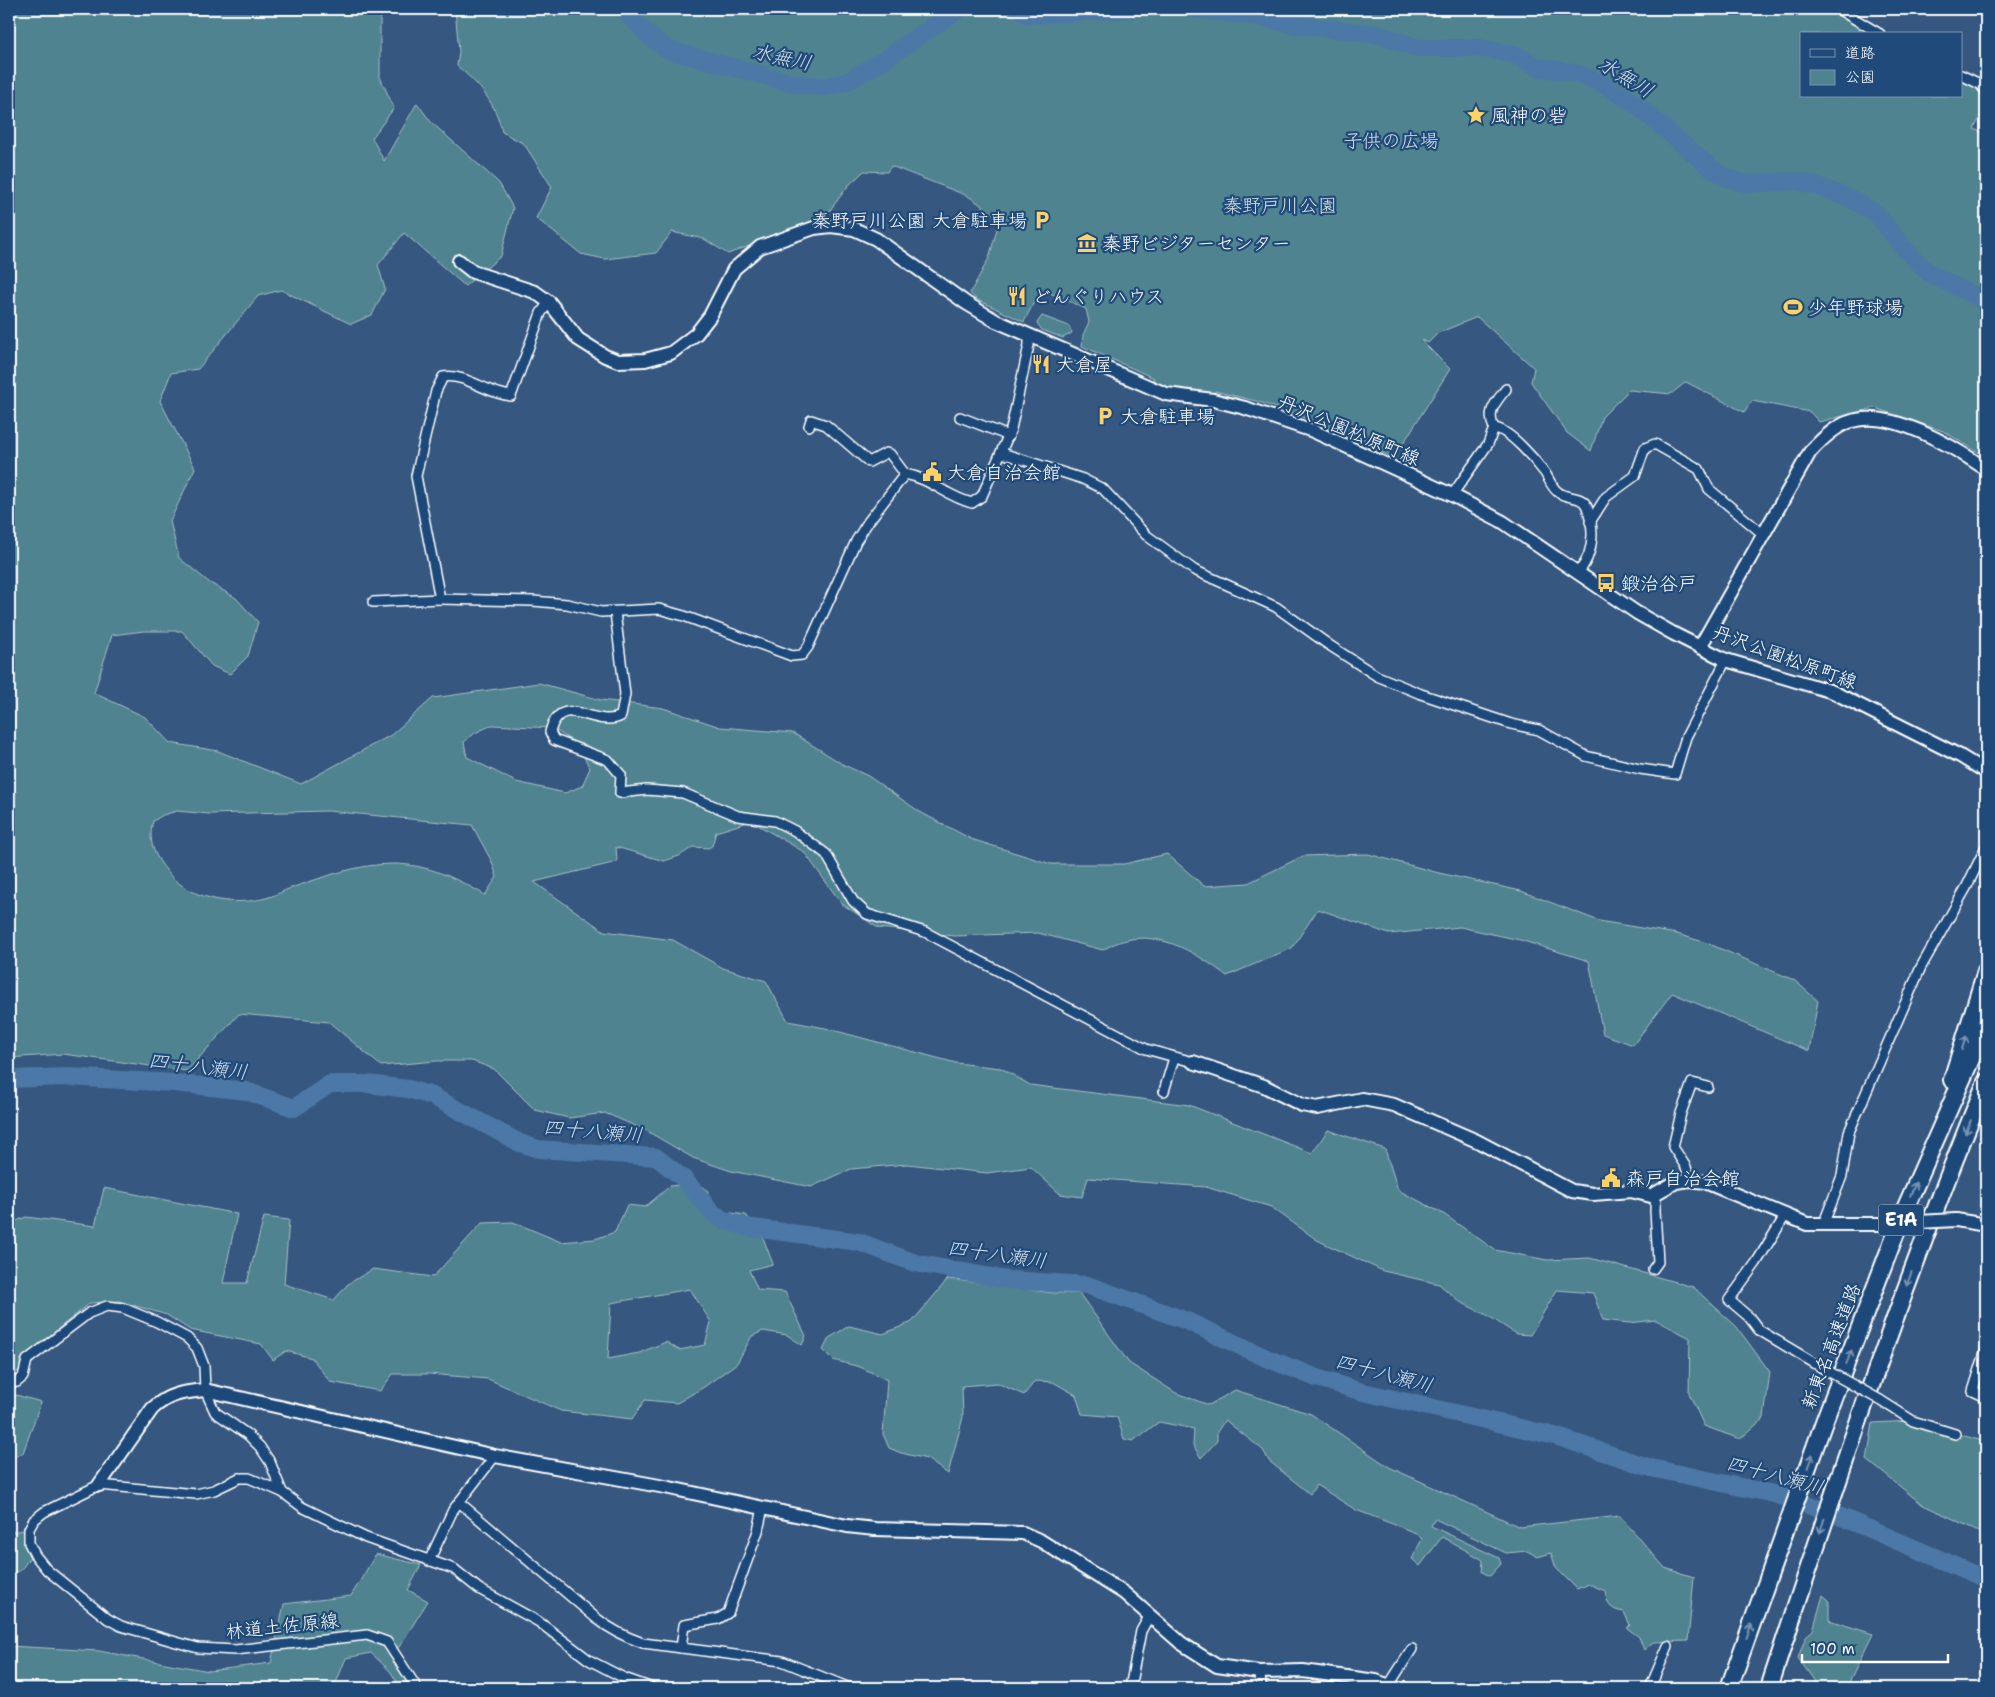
<svg xmlns="http://www.w3.org/2000/svg" width="1995" height="1697" viewBox="0 0 1995 1697" font-family="'Shantell Sans','Klee One',sans-serif">
	<rect width="100%" height="100%" fill="#36577f"/>
	<filter id="ink" filterUnits="userSpaceOnUse"><feTurbulence type="fractalNoise" baseFrequency=".02" numOctaves="2"/><feDisplacementMap in="SourceGraphic" scale="10" xChannelSelector="R" yChannelSelector="G"/><feConvolveMatrix kernelMatrix="1 2 1 2 8 2 1 2 1" color-interpolation-filters="sRGB"/></filter>
	<g filter="url(#ink)">
		<!-- green -->
		<g fill="#4f838f" stroke="#a7c1c7" fill-rule="evenodd">
			<path d="M 9,9 L 380,9 L 380,77 L 394,108 L 372,138 L 384,161 L 417,103 L 431,122 L 499,183 L 513,208 L 501,256 L 465,286 L 404,233 L 378,265 L 385,289 L 372,315 L 351,324 L 281,290 L 258,296 L 198,369 L 171,373 L 160,401 L 195,468 L 170,521 L 179,558 L 210,583 L 236,598 L 258,622 L 248,656 L 230,674 L 212,666 L 182,631 L 144,631 L 112,635 L 94,693 L 145,717 L 170,743 L 218,751 L 301,784 L 391,735 L 433,698 L 539,683 L 601,700 L 663,708 L 720,727 L 793,733 L 844,765 L 868,776 L 920,812 L 971,839 L 1051,864 L 1124,864 L 1167,854 L 1204,886 L 1248,883 L 1303,856 L 1368,854 L 1439,873 L 1521,891 L 1599,921 L 1677,934 L 1707,943 L 1794,980 L 1818,1001 L 1809,1051 L 1672,993 L 1633,1045 L 1603,1034 L 1589,961 L 1520,940 L 1460,927 L 1389,934 L 1318,909 L 1292,948 L 1227,976 C 1191,949 1147,922 1103,950 L 1038,933 L 955,936 L 878,928 L 842,904 L 804,852 L 751,821 L 716,832 L 712,846 L 708,848 L 693,847 L 679,856 L 664,861 L 616,847 L 617,862 L 534,882 L 604,931 L 673,940 L 723,968 L 766,981 L 788,1021 L 825,1028 L 956,1063 L 1001,1068 L 1030,1085 L 1189,1105 L 1312,1153 L 1328,1130 L 1385,1149 L 1398,1190 L 1442,1213 L 1495,1250 L 1547,1260 L 1590,1258 L 1693,1287 L 1736,1326 L 1770,1372 L 1764,1418 L 1740,1439 L 1704,1426 L 1689,1393 L 1690,1338 L 1656,1320 L 1629,1323 L 1603,1320 L 1593,1293 L 1557,1290 L 1530,1335 L 1516,1334 L 1487,1315 L 1460,1302 L 1439,1284 L 1383,1271 L 1317,1240 L 1271,1207 L 1206,1187 L 1088,1178 L 1082,1197 L 1060,1194 L 1031,1167 L 987,1173 L 907,1164 L 851,1169 L 811,1187 L 731,1171 L 693,1158 L 647,1131 L 605,1113 L 569,1118 L 535,1110 L 494,1069 L 472,1061 L 436,1061 L 381,1066 L 329,1022 L 239,1014 L 187,1071 L 63,1054 L 9,1058 ZM 492,725 L 552,728 L 577,744 L 590,768 L 582,786 L 565,793 L 516,782 L 467,757 L 464,742 L 475,733 ZM 177,811 L 209,814 L 328,811 L 472,825 L 492,862 L 497,877 L 485,895 C 456,878 427,864 393,864 C 359,864 326,876 294,887 C 284,890 275,896 266,898 C 232,907 187,899 166,870 C 153,853 148,841 153,821 L 163,815 Z"/>
			<path d="M 455,9 L 1829,9 L 1870,34 L 1801,34 L 1801,96 L 1961,96 L 1961,81 L 1986,93 L 1986,106 L 1974,129 L 1986,134 L 1986,457 L 1943,431 L 1875,408 L 1819,422 L 1810,412 L 1752,401 L 1744,412 L 1686,382 L 1671,394 L 1629,390 L 1602,417 L 1591,451 L 1567,433 L 1531,382 L 1534,368 L 1477,317 L 1438,333 L 1428,343 L 1423,340 L 1422,341 L 1450,369 L 1394,458 L 1298,415 L 1256,401 L 1215,391 L 1213,396 L 1152,384 L 1154,378 L 1082,346 L 1083,335 L 1089,322 L 1086,309 L 1048,292 L 1036,298 L 1024,322 L 976,299 L 970,293 L 989,258 L 1000,218 L 968,196 L 891,166 L 887,172 L 864,171 L 848,186 L 825,217 L 728,254 L 704,239 L 672,232 L 656,253 L 605,259 L 581,254 L 536,218 L 552,187 L 524,144 L 502,132 C 496,103 480,85 457,66 L 459,52 Z"/>
			<path d="M 1042,316 L 1069,326 L 1072,333 L 1063,338 L 1042,330 L 1037,323 Z"/>
			<path d="M 697,1183 L 708,1191 L 707,1212 L 713,1220 L 731,1213 L 746,1215 L 762,1235 L 773,1264 L 749,1270 L 758,1290 L 785,1292 L 806,1336 L 802,1345 L 787,1335 L 763,1331 L 752,1336 L 737,1363 L 704,1387 L 677,1403 L 645,1400 L 632,1419 L 561,1411 L 488,1379 L 429,1374 L 393,1374 L 380,1391 L 330,1382 L 312,1358 L 286,1351 L 273,1360 L 261,1344 L 190,1330 L 167,1315 L 119,1301 L 90,1303 L 20,1360 L 20,1369 L 15,1374 L 9,1374 L 9,1224 L 26,1217 L 95,1226 L 104,1188 L 237,1214 L 223,1283 L 247,1283 L 264,1217 L 289,1220 L 284,1284 L 334,1300 L 348,1284 L 373,1269 L 433,1277 L 482,1223 L 513,1222 L 561,1242 L 595,1239 L 615,1232 L 627,1205 L 645,1207 L 670,1186 ZM 690,1289 L 711,1322 L 705,1345 L 679,1350 L 666,1342 L 639,1353 L 608,1359 L 611,1303 Z"/>
			<path d="M 948,1279 L 1053,1293 L 1079,1293 L 1129,1363 L 1176,1393 L 1209,1405 L 1235,1390 L 1311,1414 L 1389,1467 L 1520,1527 L 1620,1516 L 1665,1568 L 1694,1577 L 1688,1641 L 1653,1642 L 1644,1650 L 1639,1637 L 1627,1628 L 1630,1625 L 1624,1612 C 1610,1610 1607,1605 1605,1591 L 1589,1584 L 1577,1589 L 1556,1568 L 1551,1553 L 1538,1557 L 1527,1551 L 1506,1553 L 1435,1519 L 1431,1526 L 1499,1558 L 1501,1564 L 1490,1576 L 1482,1572 L 1483,1560 L 1442,1537 L 1420,1566 L 1412,1559 L 1422,1539 L 1416,1533 L 1356,1510 L 1316,1485 L 1310,1494 L 1269,1461 L 1263,1450 L 1225,1420 L 1217,1432 L 1217,1441 L 1201,1458 L 1193,1445 L 1194,1429 L 1159,1422 L 1133,1441 L 1124,1439 L 1117,1417 L 1082,1414 L 1076,1395 L 1053,1382 L 1035,1381 L 1024,1395 L 997,1383 L 962,1386 L 963,1417 L 948,1474 L 927,1459 L 901,1453 L 889,1448 L 883,1434 L 887,1380 L 860,1367 L 833,1360 L 823,1350 L 829,1338 L 849,1326 L 883,1334 L 912,1322 Z"/>
			<path d="M 9,1393 L 41,1402 L 23,1453 L 9,1459 Z"/>
			<path d="M 1911,1421 L 1986,1442 L 1986,1534 L 1923,1505 L 1867,1460 L 1873,1423 Z"/>
			<path d="M 24,1530 L 32,1554 L 21,1570 L 9,1575 L 9,1532 Z"/>
			<path d="M 376,1554 L 421,1565 L 408,1590 L 428,1601 L 399,1647 L 387,1648 L 410,1688 L 401,1688 L 390,1671 L 371,1653 L 346,1658 L 334,1688 L 9,1688 L 9,1646 L 99,1651 L 209,1671 L 271,1663 L 284,1604 L 351,1596 Z"/>
			<path d="M 1823,1595 L 1829,1600 L 1829,1620 L 1873,1634 L 1848,1685 L 1876,1684 L 1880,1688 L 1810,1688 L 1816,1683 L 1798,1658 L 1806,1636 L 1813,1630 Z"/>
		</g>
		<g fill="none" stroke-linecap="round" stroke-linejoin="round">
			<!-- river -->
			<g stroke="#4b78a6" stroke-width="18">
				<path d="M 623,9 L 649,36 L 668,50 L 792,83 L 824,87 L 846,82 L 879,63 L 959,9"/>
				<path d="M 1020,9 L 1029,15 L 1133,9"/>
				<path d="M 1190,9 L 1247,15 L 1291,24 L 1381,35 L 1418,48 L 1480,48 L 1516,55 L 1538,67 L 1580,74 L 1603,84 L 1634,103 L 1710,167 L 1727,178 L 1747,184 L 1796,181 L 1817,186 L 1851,199 L 1877,214 L 1901,245 L 1930,274 L 1986,301"/>
				<path d="M 9,1079 L 68,1077 L 175,1083 L 246,1091 L 294,1108 L 330,1084 L 368,1084 L 408,1089 L 432,1096 L 520,1143 L 538,1149 L 656,1157 L 684,1179 L 713,1213 L 724,1220 L 746,1227 L 859,1242 L 915,1263 L 1008,1280 L 1087,1285 L 1187,1321 L 1266,1358 L 1317,1378 L 1359,1391 L 1555,1436 L 1651,1468 L 1774,1494 L 1832,1513 L 1986,1579"/>
			</g>
			<!-- street casing -->
			<g stroke="#fff" stroke-width="12">
				<g id="street">
					<path d="M 1838,9 L 1880,34"/>
					<path d="M 1961,75 L 1984,86"/>
					<path d="M 549,302 L 541,313 L 511,396 C 487,394 465,373 443,377 L 436,391 L 416,476 L 440,599 L 533,601 L 567,604 L 601,612 L 659,609 L 684,616 L 792,656 L 802,655 L 808,647 L 856,541 L 868,522 L 905,474"/>
					<path d="M 960,417 L 1009,436"/>
					<path d="M 809,426 L 811,420 L 826,425 L 869,462 L 886,453 L 890,454 L 905,474 C 932,479 947,497 972,503 L 982,496 L 1011,429 L 1029,345 L 1029,335"/>
					<path d="M 1494,428 C 1509,429 1536,461 1545,473 C 1549,479 1552,488 1558,492 C 1567,500 1582,494 1587,507 C 1595,530 1594,554 1578,573"/>
					<path d="M 1002,453 L 1083,479 L 1103,489 L 1146,535 L 1194,570 L 1276,607 L 1329,645 L 1377,676 L 1421,694 L 1511,724 L 1539,730 L 1586,756 L 1640,769 L 1675,774 L 1686,737 L 1726,660"/>
					<path d="M 1452,495 L 1488,444 L 1494,428 C 1486,411 1496,402 1506,389"/>
					<path d="M 1590,522 L 1606,497 L 1635,476 L 1645,448 L 1655,444 L 1699,469 L 1709,489 L 1764,535"/>
					<path d="M 373,602 L 440,599"/>
					<path d="M 615,612 L 625,694 L 621,716 C 595,730 561,689 550,732 L 554,740 L 608,760 L 621,775 L 620,793 L 647,790 L 683,793 L 738,816 L 775,821 L 795,831 L 826,854 L 853,901 L 867,914 L 925,932 L 1146,1049 L 1193,1062"/>
					<path d="M 1164,1091 L 1174,1058"/>
					<path d="M 1690,1180 L 1686,1167 L 1673,1147 L 1681,1113 L 1692,1083 L 1708,1087"/>
					<path d="M 1785,1216 L 1756,1263 L 1729,1300 L 1749,1317 L 1759,1330 L 1826,1370"/>
					<path d="M 1823,1225 L 1842,1176 L 1849,1132 L 1921,967 L 1966,888 L 1986,847"/>
					<path d="M 1653,1269 L 1658,1262 L 1655,1210 L 1656,1195"/>
					<path d="M 1986,1350 L 1973,1391 L 1986,1397"/>
					<path d="M 9,1383 L 17,1382 L 23,1377 L 27,1360 L 89,1313 L 107,1306 L 123,1308 L 157,1322 L 187,1338 L 197,1348 L 204,1366 L 205,1390 L 215,1412 L 248,1435 L 260,1447 L 270,1462 L 282,1492 L 302,1507 L 366,1538 L 454,1569 L 479,1589 L 539,1622 L 589,1660 L 624,1678 L 652,1688"/>
					<path d="M 1880,1400 L 1913,1421 L 1955,1434"/>
					<path d="M 282,1492 L 249,1478 L 239,1478 L 214,1490 L 196,1494 L 99,1485 L 44,1512 L 34,1520 L 29,1529 L 29,1543 L 35,1555 L 47,1570 L 108,1619 L 121,1626 L 176,1642 L 198,1648 L 235,1650 L 367,1635 L 387,1642 L 417,1688"/>
					<path d="M 459,1502 L 596,1618 C 611,1630 625,1637 643,1643 L 782,1661 L 850,1688"/>
					<path d="M 429,1561 L 453,1510 L 495,1456"/>
					<path d="M 681,1648 L 684,1625 L 718,1619 L 728,1613 L 758,1531 L 763,1508"/>
					<path d="M 1259,1672 L 1262,1688"/>
					<path d="M 1389,1685 L 1412,1649"/>
					<path d="M 1130,1688 L 1141,1631 L 1150,1615"/>
					<path d="M 1650,1688 L 1668,1646"/>
				</g>
			</g>
			<!-- secondary casing -->
			<g stroke="#fff" stroke-width="16">
				<g id="secondary">
					<path d="M 1986,82 L 1984,86 L 1986,88"/>
					<path d="M 459,261 L 473,272 L 535,292 L 549,302 L 578,339 L 605,356 L 618,361 L 645,360 L 671,353 L 696,334 L 710,316 L 734,269 L 760,247 L 814,228 L 831,226 L 854,229 L 876,239 L 966,303 L 996,321 L 1166,394 L 1213,400 L 1245,408 L 1313,431 L 1452,495 L 1503,522 L 1637,613 L 1674,634 L 1726,660 L 1833,692 L 1960,756 L 1986,772"/>
					<path d="M 1700,647 L 1810,452 C 1821,440 1834,427 1849,422 C 1889,407 1954,447 1986,469"/>
					<path d="M 1193,1062 L 1264,1086 L 1302,1105 L 1317,1108 L 1362,1099 L 1394,1105 L 1477,1141 L 1572,1191 L 1593,1194 L 1631,1191 L 1651,1196 L 1676,1182 L 1690,1180 L 1705,1182 L 1807,1224 L 1880,1224"/>
					<path d="M 1956,1220 L 1986,1225"/>
					<path d="M 99,1485 L 152,1409 C 168,1394 183,1392 205,1390 L 495,1456 L 665,1487 L 847,1526 L 875,1529 L 1023,1533 L 1041,1541 L 1124,1593 L 1181,1643 L 1217,1666 L 1259,1672 L 1303,1671 L 1376,1681 L 1395,1688"/>
				</g>
			</g>
			<!-- highway casing -->
			<g stroke="#fff" stroke-width="20">
				<g id="highway">
					<path d="M 1952,1080 L 1986,971"/>
					<path d="M 1729,1688 L 1825,1419 L 1905,1209 L 1986,1025"/>
					<path d="M 1769,1688 C 1836,1484 1904,1281 1986,1082"/>
				</g>
			</g>
			<!-- street -->
			<use href="#street" stroke="#1f4a7a" stroke-width="9"/>
			<!-- secondary -->
			<use href="#secondary" stroke="#1f4a7a" stroke-width="12"/>
			<!-- highway -->
			<use href="#highway" stroke="#1f4a7a" stroke-width="16"/>
			<!-- street-bridge casing -->
			<g stroke="#fff" stroke-width="12" stroke-linecap="butt">
				<path id="street-bridge" d="M 1826,1370 L 1880,1400"/>
			</g>
			<!-- secondary-bridge casing -->
			<g stroke="#fff" stroke-width="16" stroke-linecap="butt">
				<path id="secondary-bridge" d="M 1880,1224 L 1956,1220"/>
			</g>
			<!-- street-bridge -->
			<use href="#street-bridge" stroke="#1f4a7a" stroke-width="9"/>
			<!-- secondary-bridge -->
			<use href="#secondary-bridge" stroke="#1f4a7a" stroke-width="12"/>
		</g>
		<!-- one-way arrows -->
		<defs><path id="oneway-shaft" d="M-6 0H5M1.5-3L5.5 0L1.5 3" fill="none" stroke-width="1.6" stroke-linecap="round" stroke-linejoin="round" transform="scale(1.25)"/></defs>
		<g stroke="#7992af">
			<use href="#oneway-shaft" transform="translate(1964 1043) rotate(-72)"/>
			<use href="#oneway-shaft" transform="translate(1968 1127) rotate(113)"/>
			<use href="#oneway-shaft" transform="translate(1913 1189) rotate(-67)"/>
			<use href="#oneway-shaft" transform="translate(1909 1279) rotate(110)"/>
			<use href="#oneway-shaft" transform="translate(1849 1357) rotate(-69)"/>
			<use href="#oneway-shaft" transform="translate(1810 1461) rotate(-70)"/>
			<use href="#oneway-shaft" transform="translate(1822 1526) rotate(108)"/>
			<use href="#oneway-shaft" transform="translate(1749 1631) rotate(-70)"/>
		</g>
	</g>
	<!-- icons -->
	<defs>
		<g id="sight-bare" transform="scale(1.5)"><path d="M0-6L1.8-2.2L6-1.7L2.9 1.2L3.7 5.4L0 3.3L-3.7 5.4L-2.9 1.2L-6-1.7L-1.8-2.2Z" fill="#ffd166" stroke="#1f4a7a" stroke-width="2.5" paint-order="stroke"/></g>
		<g id="parking-bare" transform="scale(1.5)"><path d="M-3.5-5.5H1a3.5 3.5 0 0 1 0 7H-1V5.5H-3.5ZM-1-3.4V-.6H.8a1.4 1.4 0 0 0 0-2.8Z" fill="#ffd166" stroke="#1f4a7a" stroke-width="2.5" paint-order="stroke"/></g>
		<g id="museum-bare" transform="scale(1.5)"><path d="M0-6L6-3V-2H-6V-3ZM-5-1h2V3h-2ZM-1-1h2V3h-2ZM3-1h2V3H3ZM-6 4H6V6H-6Z" fill="#ffd166" stroke="#1f4a7a" stroke-width="2.5" paint-order="stroke"/></g>
		<g id="restaurant-bare" transform="scale(1.5)"><path d="M-5-6h1v4h1v-4h1v4h1v-4h1v5L-1.5 .5V6h-2V.5L-5-1ZM5-6V6H3V1.5H1.5Q1.5-4 5-6Z" fill="#ffd166" stroke="#1f4a7a" stroke-width="2.5" paint-order="stroke"/></g>
		<g id="stadium-bare" transform="scale(1.5)"><path d="M0-5a6.5 5 0 1 0 0 10a6.5 5 0 1 0 0-10ZM-3.5-1.8h7v3.6h-7Z" fill="#ffd166" stroke="#1f4a7a" stroke-width="2.5" paint-order="stroke"/></g>
		<g id="civic-bare" transform="scale(1.5)"><path d="M-.6-6.5H3V-4.5H.6V-3L4-1V1h2V6H-6V1h2V-1L-.6-3ZM-1.2 2.5V6h2.4V2.5Z" fill="#ffd166" stroke="#1f4a7a" stroke-width="2.5" paint-order="stroke"/></g>
		<g id="bus-bare" transform="scale(1.5)"><path d="M-5-6H5V4H4V6H2V4H-2V6H-4V4H-5ZM-3.5-4V0h7V-4ZM-3.5 1.2v1.5H-2V1.2ZM2 1.2v1.5H3.5V1.2Z" fill="#ffd166" stroke="#1f4a7a" stroke-width="2.5" paint-order="stroke"/></g>
	</defs>
	<g fill-rule="evenodd">
		<use href="#sight-bare" x="1476" y="115"/>
		<use href="#parking-bare" x="1042" y="220"/>
		<use href="#museum-bare" x="1087" y="243"/>
		<use href="#restaurant-bare" x="1017" y="296"/>
		<use href="#stadium-bare" x="1793" y="307"/>
		<use href="#restaurant-bare" x="1041" y="364"/>
		<use href="#parking-bare" x="1105" y="416"/>
		<use href="#civic-bare" x="932" y="472"/>
		<use href="#bus-bare" x="1606" y="583"/>
		<use href="#civic-bare" x="1611" y="1178"/>
	</g>
	<g text-anchor="middle" dominant-baseline="central" stroke-width="4.5" stroke-linejoin="round" paint-order="stroke">
		<!-- shield labels -->
		<rect fill="#1f4a7a" stroke="#bcc9d7" stroke-width="1" x="1878.5" y="1204.5" width="45" height="31" rx="4"/>
		<g font-size="18" font-weight="bold" fill="#fff">
			<text x="1901" y="1220">E1A</text>
		</g>
		<!-- poi labels -->
		<g font-size="19" fill="#fff" stroke="#1f4a7a" text-anchor="start">
			<text x="1491" y="115">風神の砦</text>
			<text x="1027" y="220" text-anchor="end">秦野戸川公園 大倉駐車場</text>
			<text x="1102" y="243">秦野ビジターセンター</text>
			<text x="1032" y="296">どんぐりハウス</text>
			<text x="1808" y="307">少年野球場</text>
			<text x="1056" y="364">大倉屋</text>
			<text x="1120" y="416">大倉駐車場</text>
			<text x="947" y="472">大倉自治会館</text>
			<text x="1621" y="583">鍛治谷戸</text>
			<text x="1626" y="1178">森戸自治会館</text>
		</g>
		<!-- park labels -->
		<g font-size="19" fill="#d3e0e3" stroke="#1f4a7a">
			<text x="1391" y="140">子供の広場</text>
			<text x="1280" y="205">秦野戸川公園</text>
		</g>
		<!-- street labels -->
		<g font-size="19" fill="#fff" stroke="#1f4a7a">
			<text transform="translate(1349 430) rotate(23)">丹沢公園松原町線</text>
			<text transform="translate(1785 657) rotate(20)">丹沢公園松原町線</text>
			<text transform="translate(1831 1346) rotate(-69)">新東名高速道路</text>
			<text transform="translate(282 1626) rotate(-6)">林道土佐原線</text>
		</g>
		<!-- water labels -->
		<g font-size="20" font-style="italic" fill="#d2dde9" stroke="#1f4a7a">
			<text transform="translate(782 57) rotate(12)">水無川</text>
			<text transform="translate(1626 77) rotate(31)">水無川</text>
			<text transform="translate(198 1066) rotate(7)">四十八瀬川</text>
			<text transform="translate(593 1131) rotate(5)">四十八瀬川</text>
			<text transform="translate(997 1254) rotate(8)">四十八瀬川</text>
			<text transform="translate(1384 1373) rotate(15)">四十八瀬川</text>
			<text transform="translate(1775 1475) rotate(15)">四十八瀬川</text>
		</g>
	</g>
	<!-- margin -->
	<rect width="1995" height="1697" fill="none" stroke="#1f4a7a" stroke-width="30"/>
	<rect x="15" y="15" width="1965" height="1667" fill="none" stroke="#fff" stroke-width="2" filter="url(#ink)"/>
	<!-- legend -->
	<rect x="1800" y="32" width="162" height="65" fill="#1f4a7a" stroke="#7992af"/>
	<rect x="1810" y="49" width="25" height="8" fill="#1f4a7a" stroke="#7992af"/>
	<text x="1845" y="58" font-size="15" fill="#ffffff">道路</text>
	<rect x="1810" y="70" width="25" height="15" fill="#4f838f" stroke="#7992af"/>
	<text x="1845" y="82" font-size="15" fill="#ffffff">公園</text>
	<!-- scale -->
	<path d="M1802 1654v8h146v-8" fill="none" stroke="#ffffff" stroke-width="2.5"/>
	<text x="1810" y="1654" font-size="15" fill="#ffffff" stroke="#1f4a7a" stroke-width="4" paint-order="stroke">100 m</text>
</svg>
